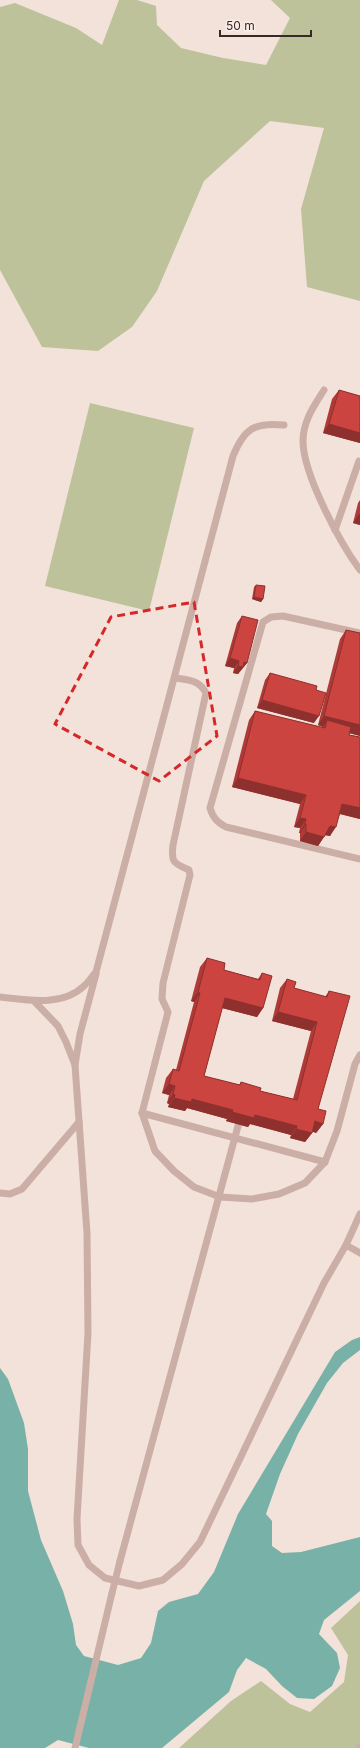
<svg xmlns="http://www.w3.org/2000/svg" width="360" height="1748" viewBox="0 0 360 1748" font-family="Inter,sans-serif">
	<rect width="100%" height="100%" fill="#f3e2da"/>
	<!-- green -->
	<g fill="#bdc29a">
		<path d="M 119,0 L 137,0 L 156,6 L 157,25 L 181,48 L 223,58 L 266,65 L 290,18 L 271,0 L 360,0 L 360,301 L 307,287 L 301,209 L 324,128 L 270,121 L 204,181 L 157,291 L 132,327 L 98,351 L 42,347 L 0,270 L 0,7 L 15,3 L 76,28 L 102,45 Z"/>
		<path d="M 90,403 L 194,428 L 149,611 L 45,586 Z"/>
		<path d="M 360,1601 L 360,1748 L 179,1748 L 231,1701 L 261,1681 L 290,1704 L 310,1712 L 344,1682 L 348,1655 L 331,1628 Z"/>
	</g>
	<!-- water -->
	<path fill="#78b1a7" d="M 360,1337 L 360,1350 L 343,1363 L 327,1383 L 298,1434 L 280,1474 L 266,1514 L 272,1521 L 272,1546 L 282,1553 L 301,1552 L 360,1537 L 360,1591 L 324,1620 L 319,1634 L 337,1653 L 340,1668 L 332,1686 L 314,1699 L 297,1698 L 282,1686 L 266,1669 L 246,1658 L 237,1670 L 229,1692 L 162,1748 L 89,1748 L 58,1740 L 45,1748 L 0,1748 L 0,1368 L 8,1379 L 24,1423 L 28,1449 L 28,1491 L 41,1540 L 63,1591 L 73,1624 L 76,1645 L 84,1656 L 118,1665 L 141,1658 L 151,1643 L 158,1611 L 169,1602 L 198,1594 L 214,1572 L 238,1514 L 335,1352 L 352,1340 Z"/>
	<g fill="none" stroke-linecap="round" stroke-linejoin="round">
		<!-- service -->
		<g stroke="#cbafa6" stroke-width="7">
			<path d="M 324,390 C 314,406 303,421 303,441 C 303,474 340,543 360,570"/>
			<path d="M 335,530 L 359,461"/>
			<path d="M 360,633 L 283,616 L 271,617 L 263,622 L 210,808 C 213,818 217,822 226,827 L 360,859"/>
			<path d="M 175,678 C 189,680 199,680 206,693 L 173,845 C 171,862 173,863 189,870 L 190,875 L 163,983 L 162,999 L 168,1012 L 142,1113 L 155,1151 L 174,1171 L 194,1187 L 220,1197 L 252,1199 L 279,1194 L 305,1183 L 325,1162 L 337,1131 L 355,1064 L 360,1055"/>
			<path d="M 0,997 C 27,1000 62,1007 84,986 C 89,982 92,976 96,972 L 233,456 C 244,429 254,422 284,425"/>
			<path d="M 34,1001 L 58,1026 L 66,1042 L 75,1065 L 87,1233 L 88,1333 L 77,1519 L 78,1545 L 89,1565 L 105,1578 L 139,1586 L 163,1580 L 182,1564 L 200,1542 L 324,1283 L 346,1245 L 360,1214"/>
			<path d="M 75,1065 L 80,1034 L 96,974"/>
			<path d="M 142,1113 L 325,1162"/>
			<path d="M 0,1193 L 10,1194 L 22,1189 L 79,1122"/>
			<path d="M 346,1245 L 360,1253"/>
			<path d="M 120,1561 L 238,1126"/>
			<path d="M 75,1748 L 112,1593"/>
			<path d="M 359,1748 L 360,1747"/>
		</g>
		<!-- service-bridge -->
		<path stroke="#cbafa6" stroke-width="7" d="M 112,1593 L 120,1561"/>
	</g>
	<!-- wall -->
	<g fill="#af3a37">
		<path d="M 339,390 L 360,396 L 360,443 L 323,433 L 332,399 Z"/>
		<path d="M 360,500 L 360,525 L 353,523 L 358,503 Z"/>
		<path d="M 256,585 L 263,599 L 261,602 L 252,599 L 254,587 Z"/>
		<path d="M 242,616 L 247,663 L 238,674 L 233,673 L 234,668 L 225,666 L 237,623 Z"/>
		<path d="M 346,630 L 360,633 L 360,736 L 350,733 L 349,735 L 360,737 L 360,819 L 340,814 L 330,836 L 325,835 L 318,846 L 300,841 L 300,833 L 299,833 L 300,828 L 294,827 L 300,804 L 232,787 L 249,720 L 255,711 L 322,728 L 323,727 L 318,725 L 340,639 Z"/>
		<path d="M 270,673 L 316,690 L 314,723 L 257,708 L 265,680 Z"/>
		<path d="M 207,958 L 224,970 L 258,979 L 262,973 L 263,1008 L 257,1017 L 222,1008 L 204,1076 L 239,1085 L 241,1082 L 260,1091 L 293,1099 L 311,1031 L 272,1021 L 280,988 L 287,979 L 294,988 L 325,997 L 329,991 L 318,1109 L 323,1124 L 316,1133 L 312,1131 L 312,1133 L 305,1142 L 290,1138 L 291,1135 L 250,1124 L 248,1127 L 226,1121 L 227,1119 L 187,1108 L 185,1111 L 168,1107 L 169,1104 L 167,1103 L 169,1095 L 162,1093 L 166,1078 L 173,1069 L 176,1070 L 194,1002 L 191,1001 L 200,967 Z"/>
	</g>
	<!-- shaded-wall -->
	<g fill="#8e302d">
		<path d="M 329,424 L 360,433 L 360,443 L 323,433 Z"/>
		<path d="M 359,514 L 360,515 L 360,525 L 353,523 Z"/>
		<path d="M 254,597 L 263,599 L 261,602 L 252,599 Z"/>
		<path d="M 230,658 L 239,661 L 234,668 L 225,666 Z"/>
		<path d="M 244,662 L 247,663 L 238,674 L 233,673 L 238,666 Z"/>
		<path d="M 262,700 L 319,716 L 314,723 L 257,708 Z"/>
		<path d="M 324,716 L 360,725 L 360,736 L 325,727 L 327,720 L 323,727 L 318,725 Z"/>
		<path d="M 238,778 L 306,795 L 300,804 L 232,787 Z"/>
		<path d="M 342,804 L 360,808 L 360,819 L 336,813 Z"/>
		<path d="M 300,818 L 306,819 L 300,828 L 294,827 Z"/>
		<path d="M 305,824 L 306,824 L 300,833 L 299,833 Z"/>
		<path d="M 330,826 L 336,827 L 330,836 L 324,835 Z"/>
		<path d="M 306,832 L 324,837 L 318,846 L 300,841 Z"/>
		<path d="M 198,992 L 200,993 L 194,1002 L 191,1001 Z"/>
		<path d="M 225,998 L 263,1008 L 257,1017 L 218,1007 Z"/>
		<path d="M 278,1012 L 317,1022 L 311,1031 L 272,1021 Z"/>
		<path d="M 169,1084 L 175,1086 L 169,1095 L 162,1093 Z"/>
		<path d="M 173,1094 L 175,1095 L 169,1104 L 167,1103 Z"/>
		<path d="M 174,1098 L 192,1099 L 233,1110 L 227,1119 L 187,1108 L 185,1111 L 168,1107 Z"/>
		<path d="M 232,1112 L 255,1115 L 297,1126 L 291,1135 L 250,1124 L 248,1127 L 226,1121 Z"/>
		<path d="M 315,1121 L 323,1124 L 316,1133 L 308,1130 Z"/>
		<path d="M 296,1129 L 312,1133 L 305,1142 L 290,1138 Z"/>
	</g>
	<!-- building -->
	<g fill="#cb4440" stroke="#8e302d">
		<path d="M 339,390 L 360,396 L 360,433 L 329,424 Z"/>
		<path d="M 256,585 L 265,586 L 263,599 L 254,597 Z"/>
		<path d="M 242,616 L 258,620 L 247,663 L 244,662 L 243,667 L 238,666 L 239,661 L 230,658 Z"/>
		<path d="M 346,630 L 360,633 L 360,725 L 324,716 Z"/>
		<path d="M 270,673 L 317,686 L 316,690 L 326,693 L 319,716 L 262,700 Z"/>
		<path d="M 255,711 L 325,728 L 327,720 L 351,727 L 349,735 L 360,737 L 360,808 L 342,804 L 336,827 L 330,826 L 324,837 L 306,832 L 306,824 L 305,824 L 306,819 L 300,818 L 306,795 L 238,778 Z"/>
		<path d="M 207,958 L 225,963 L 224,970 L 260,980 L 262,973 L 272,976 L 263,1008 L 225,998 L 204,1076 L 240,1085 L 241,1082 L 261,1088 L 260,1091 L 297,1100 L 317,1022 L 278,1012 L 287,979 L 296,982 L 294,988 L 327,997 L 329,991 L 350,996 L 318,1109 L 326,1111 L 323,1124 L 315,1121 L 312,1133 L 296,1129 L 297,1126 L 255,1115 L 254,1118 L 232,1112 L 233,1110 L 192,1099 L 191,1102 L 174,1098 L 175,1095 L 173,1094 L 175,1086 L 169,1084 L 173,1069 L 179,1071 L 200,993 L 198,992 Z"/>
	</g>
	<!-- marked area -->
	<path fill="none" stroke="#d62828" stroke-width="3" stroke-dasharray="8 5" stroke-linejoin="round" d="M 194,602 L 217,736 L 159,781 L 55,724 L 111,617 Z"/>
	<!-- scale -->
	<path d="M220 30v6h91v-6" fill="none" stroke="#372927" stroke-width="2"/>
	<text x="226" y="30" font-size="12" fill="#372927" stroke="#faede7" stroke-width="3" paint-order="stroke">50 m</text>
</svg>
